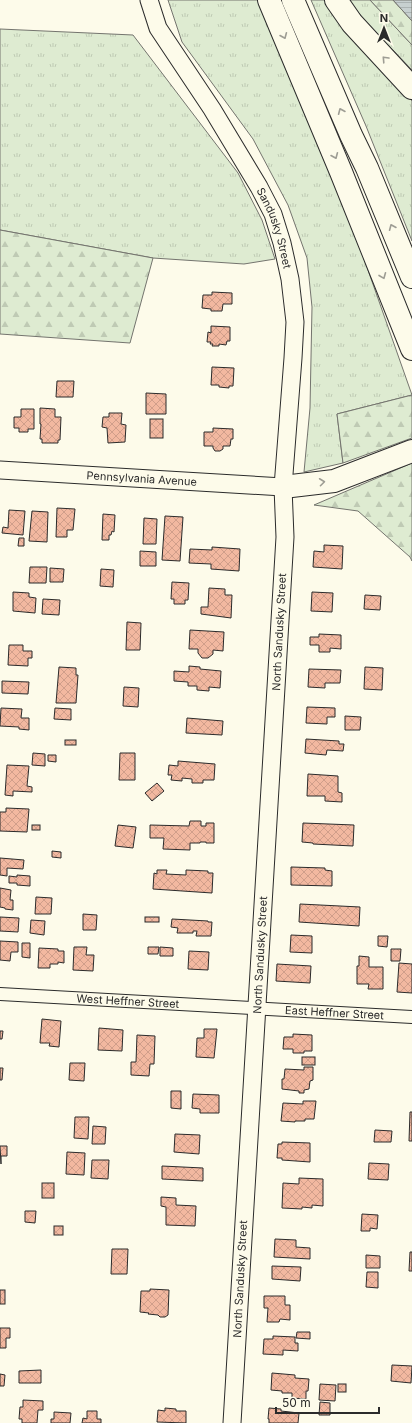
<svg xmlns="http://www.w3.org/2000/svg" width="412" height="1423" viewBox="0 0 412 1423" font-family="Inter,sans-serif">
	<defs>
		<pattern id="grass-tufts" width="24" height="20" patternUnits="userSpaceOnUse"><rect width="24" height="20" fill="#deebd1"/><path d="M3 7l-1-3M5 7V3M7 7l1-3M15 17l-1-3M17 17v-4M19 17l1-3" fill="none" stroke="#bfcab4"/></pattern>
		<pattern id="forest-firs" width="22" height="20" patternUnits="userSpaceOnUse"><rect width="22" height="20" fill="#deebd1"/><path d="M5 1l3.5 6h-7zM16 11l3.5 6h-7z" fill="#bfcab4"/></pattern>
		<pattern id="water-rules" width="6" height="5" patternUnits="userSpaceOnUse"><rect width="6" height="5" fill="#c7d0d0"/><path d="M0 2.5h6" fill="none" stroke="#abb3b3"/></pattern>
		<pattern id="building-cross-hatch" width="8" height="8" patternUnits="userSpaceOnUse"><rect width="8" height="8" fill="#f2b8a0"/><path d="M0 0l8 8M0 8l8-8" fill="none" stroke="#d09e8a"/></pattern>
	</defs>
	<rect width="100%" height="100%" fill="#fdfbea"/>
	<!-- grass -->
	<g fill="url(#grass-tufts)" stroke="#74746e">
		<path d="M 168,0 L 259,0 L 356,236 L 412,395 L 337,414 L 343,463 L 304,472 L 310,408 L 312,307 L 307,258 L 288,205 L 253,139 L 182,42 Z"/>
		<path d="M 311,0 L 324,0 L 368,55 L 412,101 L 412,241 L 366,126 Z"/>
		<path d="M 349,0 L 370,0 L 412,45 L 412,70 L 364,20 Z"/>
		<path d="M 0,29 L 133,35 L 238,173 L 262,220 L 275,259 L 244,264 L 153,258 L 0,230 Z"/>
	</g>
	<!-- forest -->
	<g fill="url(#forest-firs)" stroke="#74746e">
		<path d="M 370,0 L 393,0 L 412,21 L 412,45 Z"/>
		<path d="M 0,230 L 153,258 L 130,343 L 0,334 Z"/>
		<path d="M 412,395 L 412,438 L 343,463 L 337,414 Z"/>
		<path d="M 412,463 L 412,561 L 410,557 L 358,511 L 314,505 Z"/>
	</g>
	<!-- water -->
	<path fill="url(#water-rules)" stroke="#74746e" d="M 393,0 L 412,0 L 412,21 Z"/>
	<!-- building -->
	<g fill="url(#building-cross-hatch)" stroke="#2b2b2b">
		<path d="M 212,292 L 232,293 L 232,304 L 223,304 L 222,311 L 211,311 L 211,309 L 202,308 L 203,295 L 212,295 Z"/>
		<path d="M 211,326 L 230,327 L 230,341 L 227,341 L 226,345 L 219,344 L 219,346 L 212,346 L 213,344 L 210,344 L 211,342 L 207,342 L 208,332 L 211,333 Z"/>
		<path d="M 212,367 L 234,368 L 233,386 L 229,386 L 229,388 L 219,387 L 219,385 L 211,385 Z"/>
		<path d="M 57,381 L 74,381 L 73,397 L 56,397 Z"/>
		<path d="M 146,393 L 166,394 L 166,414 L 146,414 Z"/>
		<path d="M 40,408 L 55,409 L 55,417 L 61,417 L 60,440 L 58,440 L 58,443 L 42,443 L 42,439 L 40,439 L 41,424 L 40,424 Z"/>
		<path d="M 21,409 L 34,409 L 34,429 L 28,429 L 28,432 L 19,432 L 19,428 L 14,428 L 14,417 L 21,417 Z"/>
		<path d="M 109,413 L 122,413 L 121,424 L 126,425 L 125,442 L 108,443 L 107,428 L 102,427 L 103,417 L 109,417 Z"/>
		<rect x="150" y="419" width="13" height="19"/>
		<path d="M 213,428 L 233,429 L 233,439 L 231,439 L 230,446 L 223,446 L 223,449 L 220,451 L 215,451 L 213,448 L 213,446 L 204,446 L 204,432 L 213,432 Z"/>
		<path d="M 57,508 L 75,509 L 73,530 L 67,530 L 67,537 L 56,537 Z"/>
		<path d="M 9,510 L 25,511 L 23,535 L 2,533 L 3,527 L 8,528 Z"/>
		<path d="M 32,511 L 48,512 L 47,542 L 29,541 Z"/>
		<path d="M 103,514 L 115,515 L 114,532 L 112,531 L 111,535 L 109,535 L 109,540 L 102,540 Z"/>
		<path d="M 165,516 L 183,517 L 180,561 L 162,560 Z"/>
		<path d="M 144,518 L 157,519 L 156,544 L 143,544 Z"/>
		<path d="M 19,538 L 24,538 L 24,546 L 18,546 Z"/>
		<path d="M 324,545 L 343,546 L 342,569 L 313,567 L 314,551 L 324,552 Z"/>
		<path d="M 212,547 L 240,549 L 239,571 L 211,569 L 211,564 L 189,563 L 190,549 L 212,550 Z"/>
		<path d="M 140,551 L 156,552 L 156,566 L 140,566 Z"/>
		<path d="M 30,567 L 47,567 L 46,583 L 29,583 Z"/>
		<path d="M 50,568 L 64,569 L 63,582 L 50,582 Z"/>
		<path d="M 101,569 L 114,570 L 113,587 L 100,586 Z"/>
		<path d="M 172,582 L 189,583 L 188,600 L 185,600 L 185,604 L 174,604 L 174,599 L 171,599 Z"/>
		<path d="M 209,588 L 225,589 L 225,595 L 232,595 L 231,618 L 201,614 L 201,607 L 208,607 Z"/>
		<path d="M 13,592 L 29,593 L 29,597 L 36,598 L 35,613 L 13,611 Z"/>
		<path d="M 312,592 L 333,593 L 332,612 L 311,611 Z"/>
		<path d="M 365,595 L 381,596 L 380,610 L 364,609 Z"/>
		<path d="M 43,599 L 60,600 L 59,615 L 42,614 Z"/>
		<path d="M 127,622 L 141,623 L 140,650 L 126,650 Z"/>
		<path d="M 190,630 L 224,632 L 223,651 L 213,650 L 213,654 L 208,658 L 202,658 L 198,653 L 198,649 L 189,649 Z"/>
		<path d="M 319,634 L 341,635 L 341,649 L 330,648 L 330,652 L 319,652 L 319,645 L 310,645 L 310,637 L 319,637 Z"/>
		<path d="M 9,645 L 23,645 L 23,651 L 32,651 L 32,658 L 28,658 L 28,666 L 8,665 Z"/>
		<path d="M 189,666 L 200,667 L 200,669 L 221,671 L 220,688 L 209,687 L 209,691 L 197,690 L 197,686 L 188,686 L 188,682 L 174,681 L 174,671 L 189,672 Z"/>
		<path d="M 59,667 L 76,668 L 76,675 L 78,675 L 76,703 L 56,703 Z"/>
		<path d="M 365,667 L 383,668 L 382,690 L 364,689 Z"/>
		<path d="M 309,669 L 341,670 L 340,683 L 325,683 L 325,688 L 308,687 Z"/>
		<path d="M 2,681 L 29,682 L 28,694 L 2,693 Z"/>
		<path d="M 124,687 L 139,688 L 138,707 L 123,706 Z"/>
		<path d="M 307,707 L 335,708 L 335,717 L 327,717 L 327,724 L 306,723 Z"/>
		<path d="M 1,708 L 22,709 L 21,718 L 29,718 L 29,730 L 19,729 L 19,727 L 0,726 Z"/>
		<path d="M 55,708 L 71,709 L 71,720 L 54,719 Z"/>
		<path d="M 345,716 L 361,717 L 360,730 L 345,730 Z"/>
		<path d="M 187,718 L 223,721 L 222,735 L 186,733 Z"/>
		<path d="M 306,739 L 339,741 L 339,744 L 344,744 L 343,751 L 327,750 L 326,755 L 305,753 Z"/>
		<rect x="65" y="740" width="11" height="5"/>
		<path d="M 33,753 L 45,754 L 45,766 L 32,765 Z"/>
		<path d="M 120,753 L 135,753 L 135,780 L 119,780 Z"/>
		<path d="M 48,755 L 56,755 L 56,762 L 48,761 Z"/>
		<path d="M 178,761 L 215,764 L 214,780 L 203,780 L 203,783 L 192,783 L 192,779 L 182,778 L 182,781 L 171,780 L 172,775 L 168,775 L 169,765 L 178,766 Z"/>
		<path d="M 7,765 L 29,766 L 27,786 L 32,787 L 32,792 L 13,791 L 13,796 L 5,795 Z"/>
		<path d="M 308,774 L 338,776 L 338,792 L 342,793 L 342,802 L 325,801 L 325,796 L 307,796 Z"/>
		<path d="M 157,783 L 164,791 L 152,801 L 145,793 Z"/>
		<path d="M 6,808 L 29,809 L 27,832 L 0,831 L 0,812 L 6,812 Z"/>
		<path d="M 190,821 L 201,821 L 201,826 L 206,826 L 206,823 L 214,823 L 214,843 L 206,843 L 206,842 L 200,842 L 200,843 L 190,843 L 190,850 L 163,849 L 164,838 L 150,838 L 150,825 L 189,826 Z"/>
		<path d="M 303,823 L 354,825 L 353,846 L 313,844 L 313,843 L 302,842 Z"/>
		<rect x="32" y="825" width="8" height="5"/>
		<path d="M 118,825 L 136,827 L 133,848 L 115,846 Z"/>
		<path d="M 52,851 L 61,852 L 61,858 L 52,857 Z"/>
		<path d="M 0,858 L 24,860 L 23,869 L 7,868 L 7,876 L 0,875 Z"/>
		<path d="M 291,867 L 325,868 L 325,870 L 332,871 L 332,886 L 291,885 Z"/>
		<path d="M 157,870 L 167,870 L 166,874 L 186,875 L 186,870 L 208,871 L 208,873 L 213,873 L 212,893 L 153,889 L 154,873 L 157,874 Z"/>
		<path d="M 17,875 L 30,876 L 30,886 L 17,885 L 17,883 L 9,883 L 9,876 L 17,877 Z"/>
		<path d="M 0,888 L 11,890 L 10,900 L 13,900 L 13,910 L 5,909 L 5,908 L 0,907 Z"/>
		<path d="M 36,897 L 52,898 L 51,914 L 35,914 Z"/>
		<path d="M 300,904 L 360,907 L 359,926 L 299,922 Z"/>
		<path d="M 83,914 L 97,915 L 96,930 L 83,930 Z"/>
		<path d="M 0,917 L 19,918 L 18,932 L 0,931 Z"/>
		<rect x="145" y="917" width="14" height="5"/>
		<path d="M 172,919 L 208,921 L 208,922 L 212,922 L 211,936 L 196,936 L 197,931 L 193,931 L 193,933 L 177,933 L 178,928 L 171,927 Z"/>
		<path d="M 31,920 L 45,921 L 44,935 L 30,933 Z"/>
		<path d="M 291,935 L 312,936 L 312,953 L 290,952 Z"/>
		<path d="M 378,936 L 388,936 L 387,947 L 378,946 Z"/>
		<path d="M 0,941 L 18,942 L 18,952 L 11,952 L 10,961 L 0,960 Z"/>
		<path d="M 22,943 L 30,943 L 30,958 L 22,957 Z"/>
		<path d="M 74,947 L 87,947 L 86,955 L 94,955 L 93,971 L 73,970 Z"/>
		<path d="M 148,947 L 159,947 L 158,954 L 148,954 Z"/>
		<path d="M 160,947 L 173,948 L 173,956 L 160,956 Z"/>
		<path d="M 39,948 L 58,949 L 58,951 L 64,951 L 64,963 L 58,962 L 58,964 L 50,964 L 50,968 L 38,968 Z"/>
		<path d="M 391,949 L 401,949 L 400,961 L 391,961 Z"/>
		<path d="M 189,951 L 209,952 L 208,970 L 188,969 Z"/>
		<path d="M 359,956 L 369,957 L 369,967 L 383,967 L 383,989 L 368,989 L 369,984 L 357,984 L 357,966 L 359,966 Z"/>
		<path d="M 399,963 L 412,964 L 412,993 L 397,992 Z"/>
		<path d="M 277,964 L 311,966 L 310,983 L 276,981 Z"/>
		<path d="M 42,1019 L 61,1021 L 59,1047 L 49,1046 L 50,1043 L 40,1043 Z"/>
		<path d="M 99,1028 L 123,1030 L 122,1051 L 98,1050 Z"/>
		<path d="M 204,1029 L 217,1029 L 214,1058 L 196,1057 L 197,1038 L 204,1038 Z"/>
		<path d="M 0,1031 L 3,1031 L 2,1039 L 0,1039 Z"/>
		<path d="M 293,1034 L 312,1035 L 312,1051 L 304,1051 L 304,1053 L 293,1053 L 293,1049 L 283,1049 L 284,1037 L 293,1037 Z"/>
		<path d="M 137,1035 L 155,1036 L 154,1064 L 150,1064 L 149,1076 L 131,1075 L 131,1062 L 136,1062 Z"/>
		<rect x="302" y="1057" width="13" height="8"/>
		<path d="M 70,1063 L 85,1063 L 84,1081 L 69,1080 Z"/>
		<path d="M 304,1067 L 313,1067 L 313,1080 L 310,1081 L 309,1089 L 304,1090 L 304,1093 L 299,1093 L 299,1091 L 282,1089 L 282,1079 L 284,1079 L 285,1069 L 304,1070 Z"/>
		<path d="M 0,1068 L 3,1068 L 2,1080 L 0,1080 Z"/>
		<path d="M 171,1091 L 181,1091 L 181,1109 L 171,1108 Z"/>
		<path d="M 193,1094 L 219,1095 L 219,1113 L 200,1113 L 200,1109 L 192,1108 Z"/>
		<path d="M 303,1101 L 316,1101 L 314,1119 L 305,1119 L 305,1121 L 295,1121 L 295,1122 L 281,1121 L 283,1103 L 303,1104 Z"/>
		<path d="M 410,1112 L 412,1112 L 412,1141 L 409,1141 Z"/>
		<path d="M 75,1117 L 89,1117 L 88,1139 L 74,1138 Z"/>
		<path d="M 93,1126 L 106,1127 L 105,1144 L 92,1144 Z"/>
		<path d="M 375,1130 L 392,1131 L 391,1142 L 374,1142 Z"/>
		<path d="M 175,1134 L 200,1135 L 199,1154 L 174,1152 Z"/>
		<path d="M 282,1142 L 310,1143 L 310,1162 L 282,1160 L 282,1158 L 277,1158 L 278,1144 L 282,1144 Z"/>
		<path d="M 0,1146 L 7,1146 L 7,1156 L 1,1156 L 1,1164 Z"/>
		<path d="M 67,1152 L 85,1153 L 84,1175 L 66,1174 Z"/>
		<path d="M 92,1160 L 109,1160 L 108,1179 L 91,1178 Z"/>
		<path d="M 369,1163 L 389,1164 L 388,1180 L 368,1179 Z"/>
		<path d="M 162,1166 L 203,1168 L 203,1181 L 162,1179 Z"/>
		<path d="M 299,1178 L 323,1179 L 323,1206 L 312,1205 L 312,1208 L 302,1207 L 302,1209 L 282,1208 L 283,1183 L 299,1184 Z"/>
		<rect x="42" y="1183" width="12" height="15"/>
		<path d="M 161,1197 L 176,1198 L 176,1205 L 196,1206 L 195,1226 L 166,1225 L 166,1207 L 161,1206 Z"/>
		<path d="M 25,1211 L 36,1211 L 35,1223 L 25,1222 Z"/>
		<path d="M 362,1214 L 378,1215 L 377,1229 L 370,1228 L 370,1231 L 361,1231 Z"/>
		<rect x="54" y="1226" width="9" height="9"/>
		<path d="M 275,1239 L 296,1240 L 296,1247 L 310,1248 L 310,1259 L 274,1257 Z"/>
		<path d="M 112,1249 L 128,1249 L 127,1274 L 111,1274 Z"/>
		<path d="M 410,1252 L 412,1252 L 412,1271 L 409,1271 Z"/>
		<path d="M 366,1255 L 380,1256 L 380,1268 L 366,1268 Z"/>
		<path d="M 272,1266 L 301,1267 L 300,1281 L 272,1279 Z"/>
		<path d="M 367,1272 L 378,1272 L 378,1288 L 366,1287 Z"/>
		<path d="M 150,1289 L 169,1290 L 168,1315 L 165,1317 L 160,1317 L 158,1315 L 148,1314 L 149,1313 L 140,1312 L 141,1291 L 150,1291 Z"/>
		<rect x="0" y="1290" width="5" height="14"/>
		<path d="M 264,1296 L 285,1296 L 285,1305 L 290,1305 L 290,1320 L 280,1319 L 279,1322 L 267,1322 L 268,1308 L 264,1308 Z"/>
		<path d="M 0,1328 L 10,1328 L 10,1338 L 6,1338 L 6,1348 L 0,1348 Z"/>
		<path d="M 297,1332 L 310,1332 L 310,1339 L 296,1338 Z"/>
		<path d="M 273,1336 L 295,1337 L 295,1343 L 298,1343 L 298,1351 L 283,1350 L 283,1355 L 263,1354 L 264,1339 L 273,1339 Z"/>
		<path d="M 392,1365 L 412,1366 L 411,1383 L 391,1381 Z"/>
		<path d="M 41,1370 L 41,1383 L 19,1383 L 19,1371 Z"/>
		<path d="M 272,1373 L 295,1375 L 295,1378 L 309,1379 L 308,1391 L 306,1391 L 306,1399 L 292,1398 L 292,1393 L 282,1393 L 282,1391 L 271,1390 Z"/>
		<path d="M 0,1374 L 5,1375 L 4,1386 L 0,1386 Z"/>
		<path d="M 320,1384 L 336,1385 L 335,1401 L 319,1400 Z"/>
		<rect x="338" y="1384" width="8" height="8"/>
		<path d="M 23,1400 L 43,1401 L 43,1410 L 38,1410 L 37,1423 L 22,1423 L 22,1419 L 19,1419 L 20,1407 L 23,1407 Z"/>
		<path d="M 320,1402 L 330,1403 L 330,1415 L 319,1415 Z"/>
		<path d="M 165,1408 L 176,1409 L 176,1411 L 186,1411 L 186,1423 L 157,1422 L 158,1410 L 165,1411 Z"/>
		<path d="M 269,1408 L 281,1409 L 281,1411 L 299,1413 L 298,1423 L 269,1423 L 269,1419 L 268,1419 Z"/>
		<path d="M 87,1411 L 97,1411 L 97,1419 L 101,1419 L 101,1423 L 82,1423 L 83,1418 L 87,1419 Z"/>
		<path d="M 54,1412 L 71,1413 L 70,1423 L 51,1423 L 51,1419 L 54,1419 Z"/>
	</g>
	<g fill="none" stroke-linecap="round" stroke-linejoin="round">
		<!-- street casing -->
		<g stroke="#2b2b2b" stroke-width="14">
			<g id="street">
				<path id="s1" d="M 0,994 L 412,1017"/>
			</g>
		</g>
		<!-- secondary casing -->
		<g stroke="#2b2b2b" stroke-width="19">
			<g id="secondary">
				<path id="s2" d="M 149,0 L 158,28 L 212,109 L 259,187 L 273,214 L 282,243 L 290,279 L 295,322 L 293,358 L 283,487 L 285,537 L 232,1423"/>
				<path id="s3" d="M 0,470 L 283,487"/>
			</g>
		</g>
		<!-- highway casing -->
		<g stroke="#2b2b2b" stroke-width="24">
			<g id="highway">
				<path d="M 269,0 L 341,172 L 412,349"/>
				<path d="M 293,0 L 351,135 L 367,168 L 412,277"/>
				<path d="M 336,0 L 352,23 L 412,88"/>
				<path d="M 283,487 L 334,481 L 412,451"/>
			</g>
		</g>
		<!-- street -->
		<use href="#street" stroke="#fdfbea" stroke-width="12"/>
		<!-- secondary -->
		<use href="#secondary" stroke="#fdfbea" stroke-width="17"/>
		<!-- highway -->
		<use href="#highway" stroke="#fdfbea" stroke-width="22"/>
	</g>
	<!-- one-way arrows -->
	<defs><path id="oneway-chevron" d="M-2-3.5L2.5 0L-2 3.5" fill="none" stroke-width="1.6" stroke-linecap="round" stroke-linejoin="round"/></defs>
	<g stroke="#9e9d94">
		<use href="#oneway-chevron" transform="translate(284 36) rotate(67)"/>
		<use href="#oneway-chevron" transform="translate(385 59) rotate(-133)"/>
		<use href="#oneway-chevron" transform="translate(341 111) rotate(-113)"/>
		<use href="#oneway-chevron" transform="translate(335 156) rotate(67)"/>
		<use href="#oneway-chevron" transform="translate(392 227) rotate(-113)"/>
		<use href="#oneway-chevron" transform="translate(383 276) rotate(68)"/>
		<use href="#oneway-chevron" transform="translate(322 482) rotate(-7)"/>
	</g>
	<g text-anchor="middle" dominant-baseline="central" stroke-width="3" stroke-linejoin="round" paint-order="stroke">
		<!-- street labels -->
		<g font-size="11" fill="#2b2b2b" stroke="#fdfbea">
			<text stroke="none"><textPath href="#s2" startOffset="262">Sandusky Street</textPath></text>
			<text stroke="none"><textPath href="#s3" startOffset="142">Pennsylvania Avenue</textPath></text>
			<text transform="translate(279 632) rotate(-87)">North Sandusky Street</text>
			<text transform="translate(260 955) rotate(-87)">North Sandusky Street</text>
			<text stroke="none"><textPath href="#s1" startOffset="128">West Heffner Street</textPath></text>
			<text stroke="none"><textPath href="#s1" startOffset="335">East Heffner Street</textPath></text>
			<text transform="translate(240 1279) rotate(-87)">North Sandusky Street</text>
		</g>
	</g>
	<!-- north arrow -->
	<g transform="translate(384 28)" stroke="#fdfbea" stroke-width="3" paint-order="stroke">
	<path d="M0-3L7 15L0 10L-7 15Z" fill="#2b2b2b"/>
	<text y="-6" font-size="11" font-weight="bold" text-anchor="middle" fill="#2b2b2b">N</text>
	</g>
	<!-- scale -->
	<path d="M276 1407v6h103v-6" fill="none" stroke="#2b2b2b" stroke-width="2"/>
	<text x="282" y="1407" font-size="12" fill="#2b2b2b" stroke="#fdfbea" stroke-width="3" paint-order="stroke">50 m</text>
</svg>
